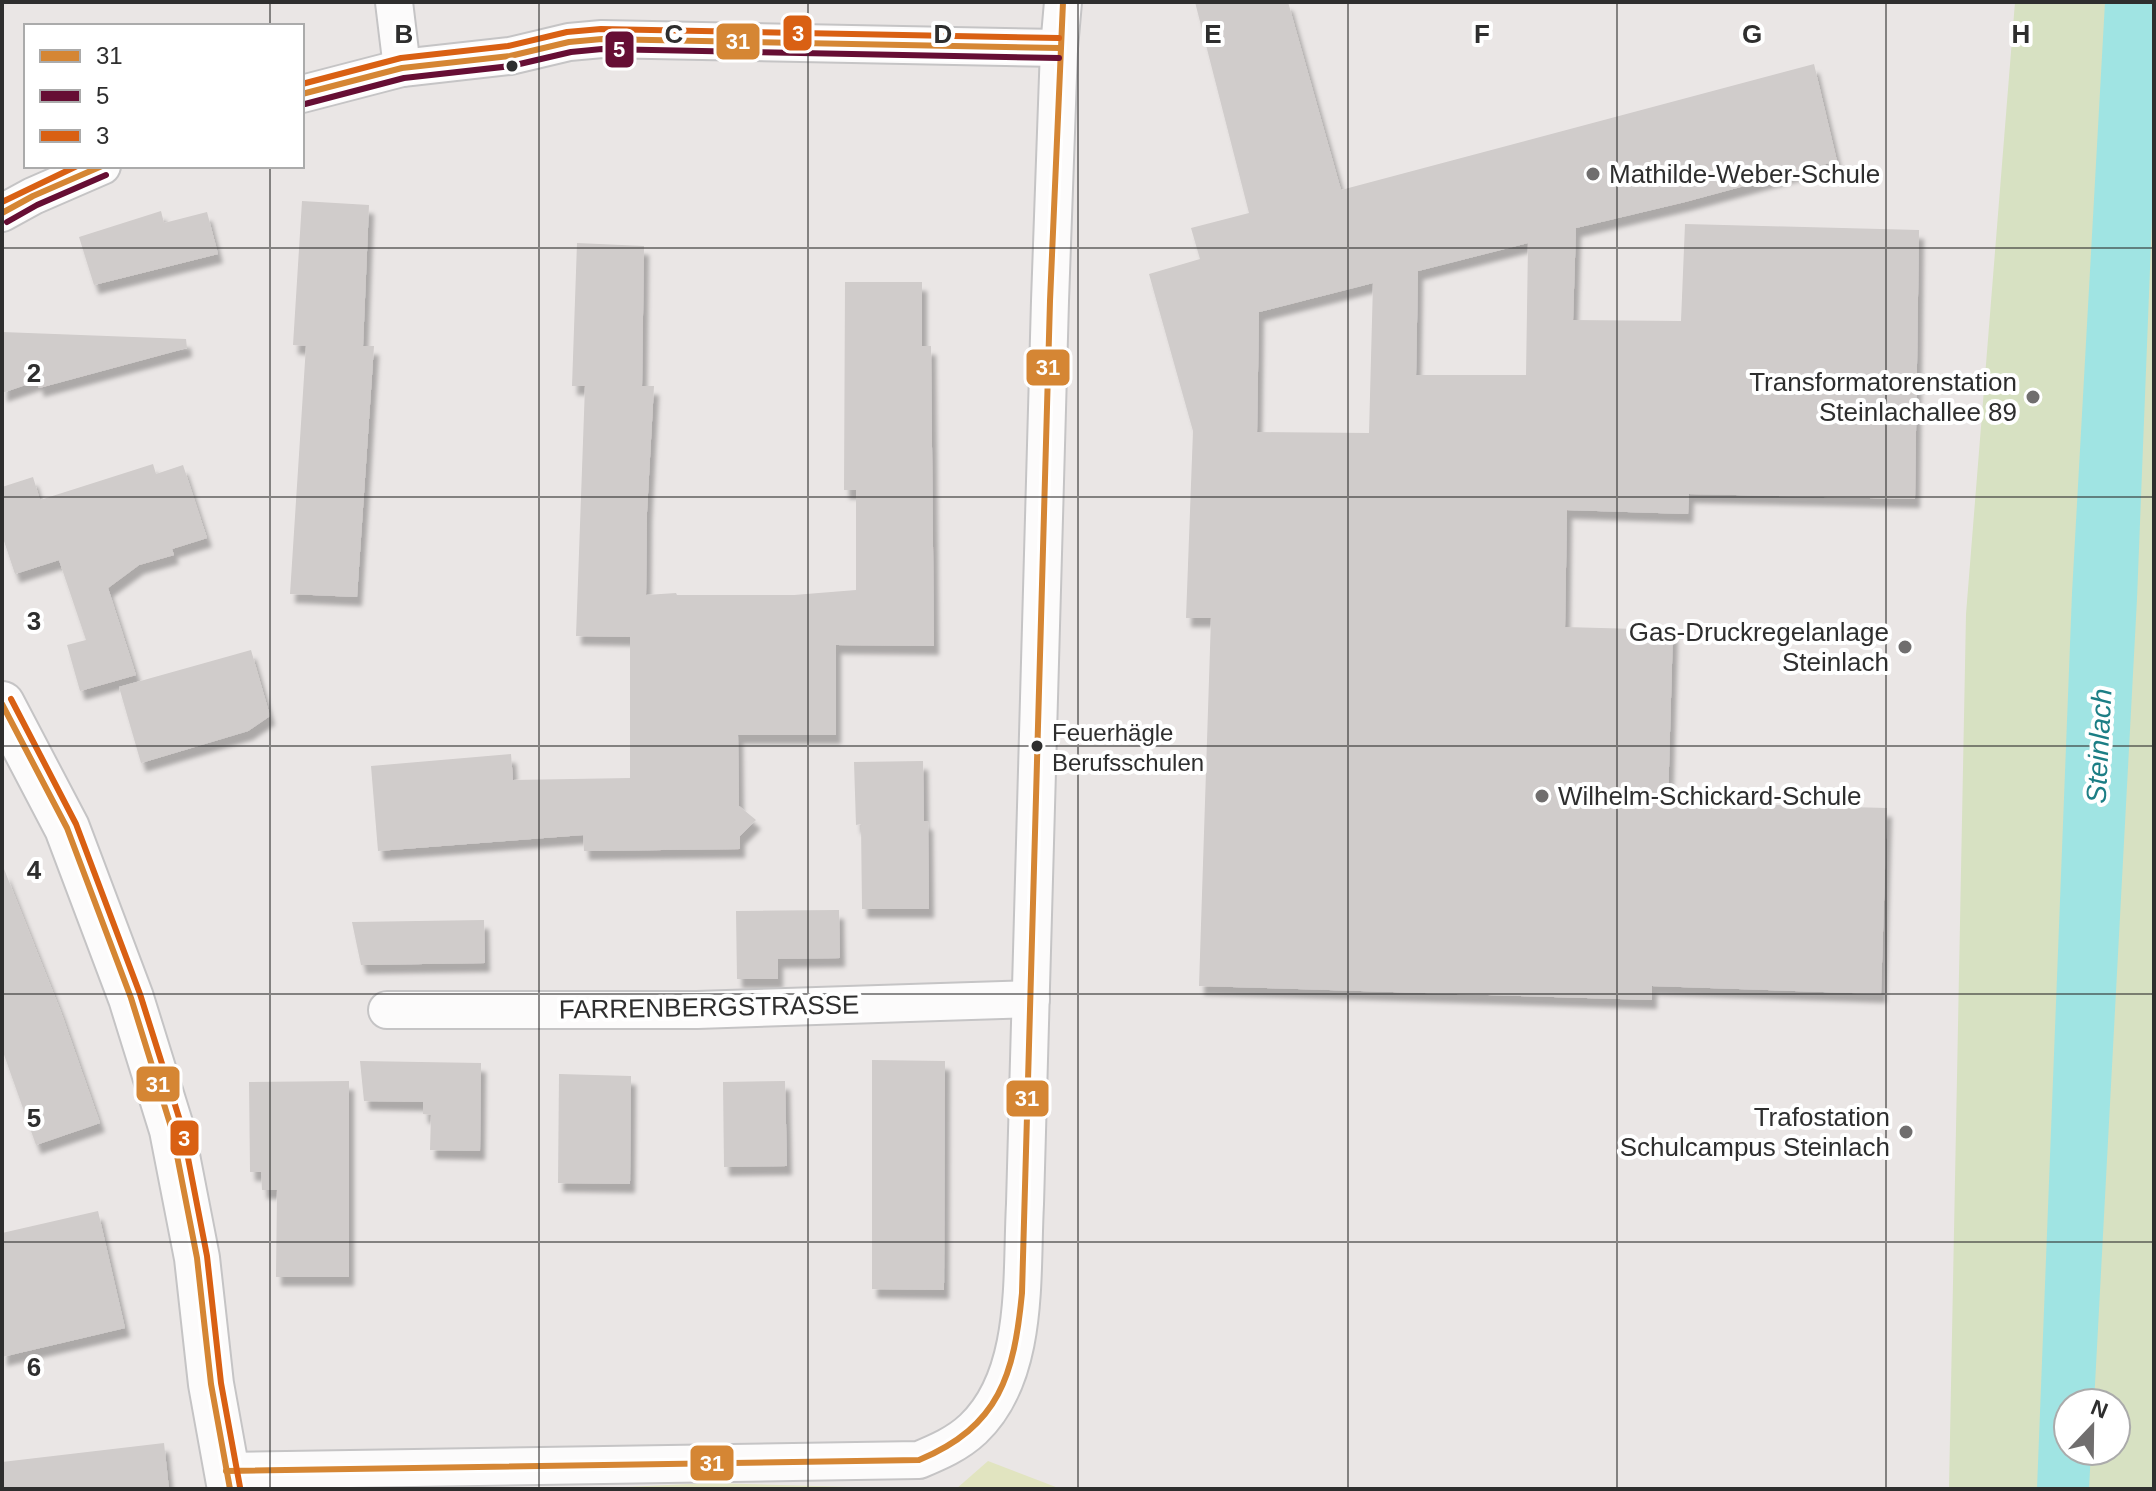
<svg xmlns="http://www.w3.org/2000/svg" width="2156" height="1491" viewBox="0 0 2156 1491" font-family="Arial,sans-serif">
	<defs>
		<filter id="shadow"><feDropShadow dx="5" dy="9" stdDeviation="2" flood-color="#0004"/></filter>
	</defs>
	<rect width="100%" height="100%" fill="#eae6e5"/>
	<!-- green -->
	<path fill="#d7e1c2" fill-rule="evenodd" d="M 2015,2 L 2154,2 L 2154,1489 L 1949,1489 L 1966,614 ZM 2068,1403 L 2116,1403 L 2116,1451 L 2068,1451 Z"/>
	<!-- pitch -->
	<g fill="#e1e4c0">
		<path d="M 988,1461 L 1061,1489 L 956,1489 Z"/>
		<path d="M 710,1483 L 922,1489 L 584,1489 Z"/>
	</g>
	<!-- water -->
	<path fill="#a0e4e3" d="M 2105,2 L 2154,2 L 2154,167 L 2137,599 L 2094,1403 L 2068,1403 L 2068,1451 L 2091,1451 L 2089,1489 L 2037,1489 L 2072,593 Z"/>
	<!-- building -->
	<g fill="#d0cccb" fill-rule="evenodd" filter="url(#shadow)">
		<path d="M 1195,2 L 1288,2 L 1341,190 L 1814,64 L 1837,161 L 1685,202 L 1576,228 L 1573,320 L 1681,321 L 1685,224 L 1919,230 L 1915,499 L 1689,494 L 1688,514 L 1567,510 L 1565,627 L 1673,630 L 1668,802 L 1887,808 L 1881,994 L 1652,986 L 1652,1000 L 1199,986 L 1211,618 L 1186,618 L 1193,431 L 1149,274 L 1200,259 L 1191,228 L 1249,213 ZM 1528,243 L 1526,375 L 1416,375 L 1418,271 ZM 1373,283 L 1369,433 L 1257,432 L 1259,312 Z"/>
		<path d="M 302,201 L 369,205 L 363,346 L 374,346 L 357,597 L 290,594 L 306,346 L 293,345 Z"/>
		<path d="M 161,211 L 164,223 L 207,212 L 218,254 L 94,285 L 79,237 Z"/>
		<path d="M 577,243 L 644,246 L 642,386 L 654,386 L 647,512 L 646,595 L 676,593 L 677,595 L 794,595 L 856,590 L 856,490 L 844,490 L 845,282 L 922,282 L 922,346 L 931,346 L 934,646 L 836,645 L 836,735 L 738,735 L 739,806 L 756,820 L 740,836 L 740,849 L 584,851 L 583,835 L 378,851 L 371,766 L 511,754 L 513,780 L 630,778 L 630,637 L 576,636 L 585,386 L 572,386 Z"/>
		<path d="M 2,332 L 186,339 L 187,348 L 39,388 L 37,381 L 2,393 Z"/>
		<path d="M 153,464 L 156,474 L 183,465 L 207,538 L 172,549 L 174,555 L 139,565 L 108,588 L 136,675 L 80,691 L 67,645 L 86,640 L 59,560 L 15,574 L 2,535 L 2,487 L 33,477 L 40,500 Z"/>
		<path d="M 251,650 L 270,716 L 248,731 L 141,763 L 119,687 Z"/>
		<path d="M 923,761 L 924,821 L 928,821 L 929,909 L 862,909 L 861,824 L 856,825 L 854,762 Z"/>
		<path d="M 4,869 L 61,1012 L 100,1123 L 36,1145 L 2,1049 Z"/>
		<path d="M 839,910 L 840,958 L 778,959 L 778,979 L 737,979 L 736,911 Z"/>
		<path d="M 484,920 L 485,963 L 361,965 L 352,922 Z"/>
		<path d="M 872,1060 L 945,1061 L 944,1290 L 872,1289 Z"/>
		<path d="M 360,1061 L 481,1063 L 480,1151 L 430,1150 L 431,1115 L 423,1114 L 423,1102 L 364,1101 Z"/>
		<path d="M 559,1074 L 631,1076 L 630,1184 L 558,1183 Z"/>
		<path d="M 349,1081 L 349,1277 L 276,1277 L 277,1190 L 262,1190 L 261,1172 L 250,1172 L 249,1082 Z"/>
		<path d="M 785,1081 L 787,1166 L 724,1167 L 723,1082 Z"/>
		<path d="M 98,1211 L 125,1328 L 2,1357 L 2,1233 Z"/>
		<path d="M 164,1443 L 169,1489 L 2,1489 L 2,1462 Z"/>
	</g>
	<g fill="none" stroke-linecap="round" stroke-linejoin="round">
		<!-- street casing -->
		<g stroke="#c5c4c5" stroke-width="40">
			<g id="street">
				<path d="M 394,2 L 402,68"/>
				<path d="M 302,94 L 402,68 L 510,56 L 569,42 L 602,39 L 1059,48"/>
				<path d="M 2,213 L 33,196 L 102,166"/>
				<path d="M 387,1010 L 697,1010 L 1031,999"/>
				<path d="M 226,1471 L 919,1460 C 938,1452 957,1444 973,1429 C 1030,1375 1021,1276 1025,1204 L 1050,301 L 1059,48 L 1063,2"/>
			</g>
		</g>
		<!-- secondary casing -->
		<g stroke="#c5c4c5" stroke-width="48">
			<path id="secondary" d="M 2,704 L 67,828 L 131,998 L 172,1130 L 197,1258 L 211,1384 L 230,1489"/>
		</g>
		<!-- street -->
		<use href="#street" stroke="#fcfbfb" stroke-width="36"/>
		<!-- secondary -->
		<use href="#secondary" stroke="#fcfbfb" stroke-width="44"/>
		<!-- bus-1 casing -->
		<g stroke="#fff" stroke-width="12">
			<g id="bus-1">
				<path d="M 302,94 L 402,68 L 510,56 L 569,42 L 602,39 L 1059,48"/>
				<path d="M 2,213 L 33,196 L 102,166"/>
				<path d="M 2,704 L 67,828 L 131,998 L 172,1130 L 197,1258 L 211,1384 L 230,1489"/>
				<path d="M 226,1471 L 919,1460 C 1000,1426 1014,1375 1022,1293 L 1050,301 L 1063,2"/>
			</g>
		</g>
		<!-- bus-2 casing -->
		<g stroke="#fff" stroke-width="12">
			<g id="bus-2">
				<path d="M 305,104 L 404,78 L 511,66 L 571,52 L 602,49 L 1059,58"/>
				<path d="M 7,222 L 37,205 L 106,175"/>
			</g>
		</g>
		<!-- bus-3 casing -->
		<g stroke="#fff" stroke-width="12">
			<g id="bus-3">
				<path d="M 302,84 L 401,58 L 508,46 L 567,32 L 601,29 L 1059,38"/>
				<path d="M 2,202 L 77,166"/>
				<path d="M 11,699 L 76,824 L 140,994 L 182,1127 L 207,1256 L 221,1383 L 240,1487"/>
			</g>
		</g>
		<!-- bus-1 -->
		<use href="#bus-1" stroke="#d58634" stroke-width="6"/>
		<!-- bus-2 -->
		<use href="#bus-2" stroke="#660e34" stroke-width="6"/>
		<!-- bus-3 -->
		<use href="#bus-3" stroke="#d96013" stroke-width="6"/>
	</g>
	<!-- grid -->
	<path fill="none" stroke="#2e2e2e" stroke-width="2" stroke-opacity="0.55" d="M 270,2 L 270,26M 539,2 L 539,1489M 808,2 L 808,1489M 1078,2 L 1078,1489M 1348,2 L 1348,1489M 1617,2 L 1617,1489M 1886,2 L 1886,1489M 270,166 L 270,1489M 2,248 L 2154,248M 2,497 L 2154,497M 2,746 L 2154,746M 2,994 L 2154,994M 2,1242 L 2154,1242"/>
	<!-- markers -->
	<g fill="#2e2e2e" stroke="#fff" stroke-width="3">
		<circle cx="512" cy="66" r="7"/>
		<circle cx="1037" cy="746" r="7"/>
	</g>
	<g fill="#706e6e" stroke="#fff" stroke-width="3">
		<circle cx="1593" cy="174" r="8"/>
		<circle cx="2033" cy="397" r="8"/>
		<circle cx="1905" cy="647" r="8"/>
		<circle cx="1542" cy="796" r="8"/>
		<circle cx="1906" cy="1132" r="8"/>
	</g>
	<g text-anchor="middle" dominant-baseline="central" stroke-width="8" stroke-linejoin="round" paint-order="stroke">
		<!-- bus labels -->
		<g font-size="24" fill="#2e2e2e" stroke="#fff" text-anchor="start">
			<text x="1052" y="732">Feuerhägle<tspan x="1052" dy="30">Berufsschulen</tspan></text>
		</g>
		<!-- poi labels -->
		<g font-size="26" fill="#2e2e2e" stroke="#fff" text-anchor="end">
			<text x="1609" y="174" text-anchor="start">Mathilde-Weber-Schule</text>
			<text x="2017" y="382">Transformatorenstation<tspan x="2017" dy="30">Steinlachallee 89</tspan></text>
			<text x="1889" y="632">Gas-Druckregelanlage<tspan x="1889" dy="30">Steinlach</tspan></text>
			<text x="1558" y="796" text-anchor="start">Wilhelm-Schickard-Schule</text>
			<text x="1890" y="1117">Trafostation<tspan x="1890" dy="30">Schulcampus Steinlach</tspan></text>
		</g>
		<!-- street labels -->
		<g font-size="26" fill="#2e2e2e" stroke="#fff">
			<text transform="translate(709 1007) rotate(-1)">FARRENBERGSTRASSE</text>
		</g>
		<!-- water labels -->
		<g font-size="28" font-style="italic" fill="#1c7e85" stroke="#fff">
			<text transform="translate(2099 746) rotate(-87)">Steinlach</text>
		</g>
	</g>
	<g font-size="26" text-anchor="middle" font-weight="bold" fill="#2e2e2e" stroke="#fff" stroke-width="8" stroke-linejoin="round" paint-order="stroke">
		<text x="404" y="43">B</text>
		<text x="674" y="43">C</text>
		<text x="943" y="43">D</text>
		<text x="1213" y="43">E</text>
		<text x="1482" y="43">F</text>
		<text x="1752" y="43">G</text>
		<text x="2021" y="43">H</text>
		<text x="34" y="382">2</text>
		<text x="34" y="630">3</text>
		<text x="34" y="879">4</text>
		<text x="34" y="1127">5</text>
		<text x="34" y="1376">6</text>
	</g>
	<g stroke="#fff" stroke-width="3">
		<rect x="782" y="14" width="31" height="38" rx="8" fill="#d96013"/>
		<rect x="715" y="22" width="46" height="39" rx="8" fill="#d58634"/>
		<rect x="604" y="30" width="31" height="39" rx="8" fill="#660e34"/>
		<rect x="1025" y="348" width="46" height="39" rx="8" fill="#d58634"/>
		<rect x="135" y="1065" width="46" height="38" rx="8" fill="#d58634"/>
		<rect x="1005" y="1079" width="45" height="39" rx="8" fill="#d58634"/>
		<rect x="169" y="1119" width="31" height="38" rx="8" fill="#d96013"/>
		<rect x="689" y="1444" width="46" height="38" rx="8" fill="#d58634"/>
	</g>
	<g font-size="22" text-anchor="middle" font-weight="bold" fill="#fff">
		<text x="798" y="41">3</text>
		<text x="738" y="49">31</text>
		<text x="619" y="57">5</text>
		<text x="1048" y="375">31</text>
		<text x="158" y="1092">31</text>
		<text x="1027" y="1106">31</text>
		<text x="184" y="1146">3</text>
		<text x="712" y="1471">31</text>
	</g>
	<!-- border -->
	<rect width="2156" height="1491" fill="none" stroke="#2e2e2e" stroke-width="8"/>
	<!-- legend -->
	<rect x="24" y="24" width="280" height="144" fill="#ffffff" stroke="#ababab" stroke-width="2"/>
	<rect x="40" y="50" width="40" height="12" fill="#d58634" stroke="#ababab" stroke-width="2"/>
	<text x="96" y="64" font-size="24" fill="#2e2e2e">31</text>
	<rect x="40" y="90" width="40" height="12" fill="#660e34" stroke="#ababab" stroke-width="2"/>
	<text x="96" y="104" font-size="24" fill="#2e2e2e">5</text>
	<rect x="40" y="130" width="40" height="12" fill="#d96013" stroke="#ababab" stroke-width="2"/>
	<text x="96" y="144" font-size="24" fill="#2e2e2e">3</text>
	<!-- north arrow -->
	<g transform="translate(2092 1427) rotate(22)"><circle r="38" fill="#ffffff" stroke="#ababab" stroke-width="2"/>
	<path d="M0-6L14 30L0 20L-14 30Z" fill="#706e6e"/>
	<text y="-12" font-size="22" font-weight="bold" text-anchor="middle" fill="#2e2e2e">N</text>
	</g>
</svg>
